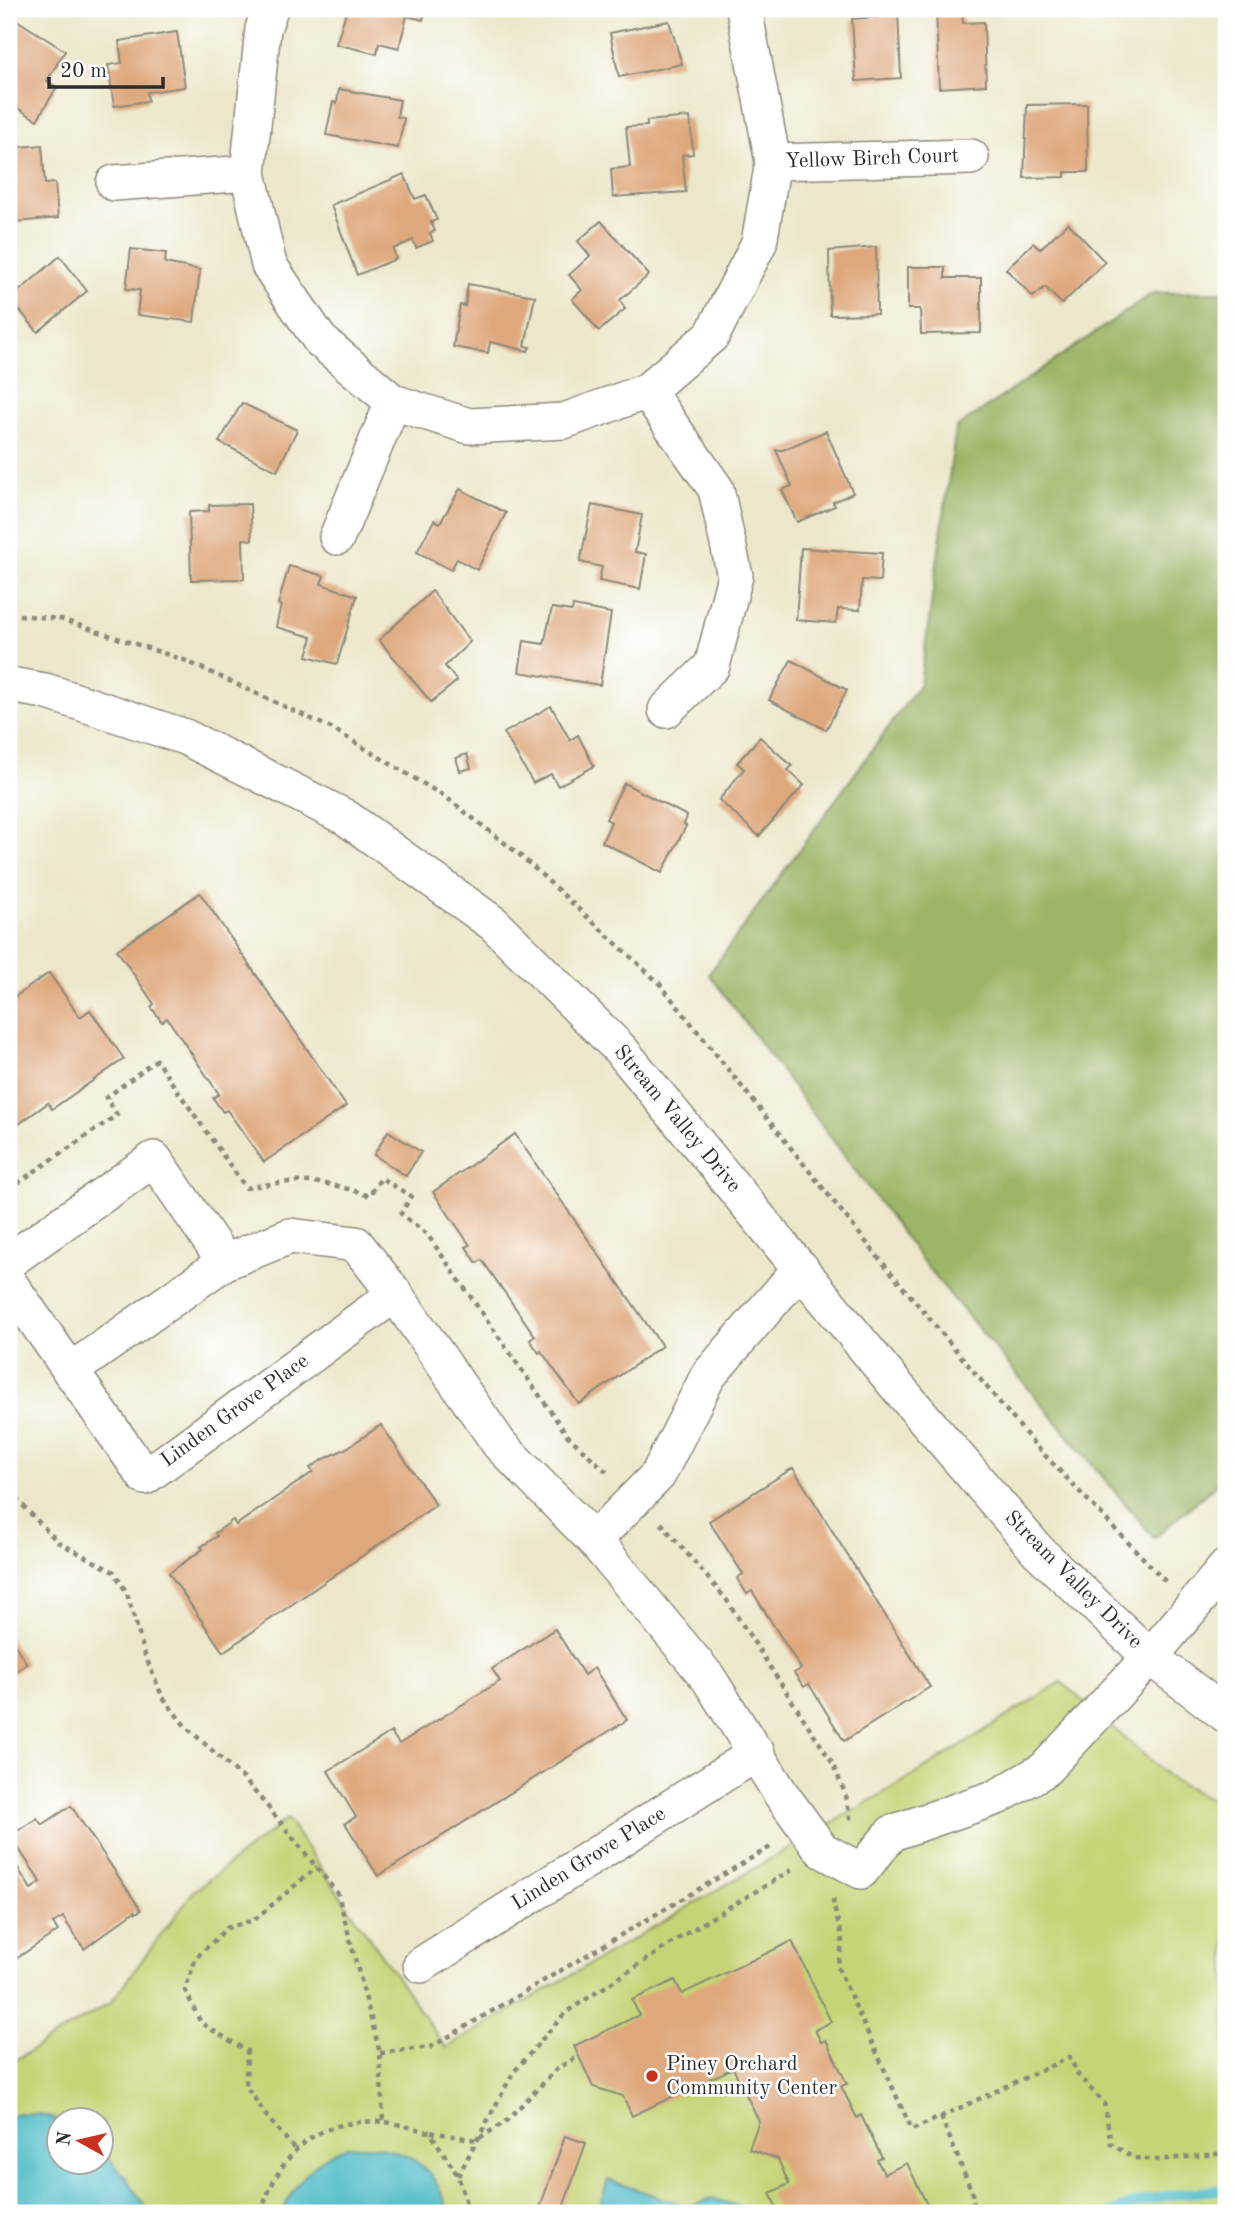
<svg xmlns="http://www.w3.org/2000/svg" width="1235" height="2222" viewBox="0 0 1235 2222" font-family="'Old Standard TT',serif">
	<rect width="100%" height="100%" fill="#fff"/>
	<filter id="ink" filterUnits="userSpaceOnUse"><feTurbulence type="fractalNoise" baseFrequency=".0143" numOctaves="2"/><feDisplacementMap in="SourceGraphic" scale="14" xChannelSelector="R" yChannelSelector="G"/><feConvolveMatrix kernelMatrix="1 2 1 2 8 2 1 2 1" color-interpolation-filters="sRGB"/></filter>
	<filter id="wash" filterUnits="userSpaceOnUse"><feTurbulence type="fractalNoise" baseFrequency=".00686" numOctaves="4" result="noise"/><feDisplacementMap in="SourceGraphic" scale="28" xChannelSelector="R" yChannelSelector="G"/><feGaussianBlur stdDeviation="1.57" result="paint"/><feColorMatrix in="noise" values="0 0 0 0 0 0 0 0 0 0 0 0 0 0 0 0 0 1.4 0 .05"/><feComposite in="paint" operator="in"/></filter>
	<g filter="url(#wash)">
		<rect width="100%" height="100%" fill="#ece7ca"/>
		<!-- green -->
		<path fill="#c5d476" stroke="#788050" stroke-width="2" fill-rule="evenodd" d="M 1061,1682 L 1170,1778 L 1226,1809 L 1226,2213 L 11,2213 L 9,2208 L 9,2064 L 111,2002 L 193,1892 L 287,1819 L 446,2048 L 916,1774 ZM 60,2120 L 102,2120 L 102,2162 L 60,2162 Z"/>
		<!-- forest -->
		<path fill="#9cb667" stroke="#647049" stroke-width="2" d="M 1226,292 L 1226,1476 L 1154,1538 L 927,1267 L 709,974 L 920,684 L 956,428 L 1153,293 Z"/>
		<!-- water -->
		<g fill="#4ebbc7" stroke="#3c7379" stroke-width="2">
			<path d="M 18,2113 L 36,2114 L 60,2120 L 60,2162 L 102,2162 L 102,2151 L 124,2175 L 150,2213 L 15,2213 L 9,2201 L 9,2117 Z"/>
			<path d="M 376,2146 C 423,2159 432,2168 450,2213 L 283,2213 C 290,2187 319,2154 347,2147 C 356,2145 367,2146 376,2146 Z"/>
			<path d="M 608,2180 L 689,2207 L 712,2198 L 749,2210 L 748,2213 L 597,2213 Z"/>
		</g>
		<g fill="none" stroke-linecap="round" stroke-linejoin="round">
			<!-- stream -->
			<path stroke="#4ebbc7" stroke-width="10" d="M 1112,2213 C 1147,2195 1188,2193 1226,2189"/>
		</g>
		<g id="blocks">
			<!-- building -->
			<g fill="#dea77c">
				<path d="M 347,9 L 426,9 L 423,20 L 407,16 L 399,48 L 379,43 L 377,54 L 336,44 Z"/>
				<path d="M 936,9 L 962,9 L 963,23 L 984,22 L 986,85 L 939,88 Z"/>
				<path d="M 898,11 L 901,78 L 856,81 L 852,19 L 877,17 L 876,12 Z"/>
				<path d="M 9,15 L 65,51 L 47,81 L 57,87 L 37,120 L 9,103 Z"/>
				<path d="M 669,21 L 682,64 L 619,77 L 610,33 Z"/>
				<path d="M 177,32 L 185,87 L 147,92 L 148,101 L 114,106 L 108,65 L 122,63 L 119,41 Z"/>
				<path d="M 339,89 L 400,100 L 397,117 L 404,118 L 398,148 L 326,135 L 332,106 L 333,102 L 337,103 Z"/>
				<path d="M 1087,104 L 1088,172 L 1065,172 L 1065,177 L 1024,178 L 1027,105 Z"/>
				<path d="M 690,117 L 693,154 L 682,155 L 686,192 L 613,197 L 611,169 L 630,167 L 626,127 L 647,126 L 647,121 Z"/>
				<path d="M 42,145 L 45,184 L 55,183 L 58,218 L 17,222 L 16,208 L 9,208 L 9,148 Z"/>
				<path d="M 404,174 L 415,199 L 426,195 L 437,220 L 431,222 L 435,231 L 430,233 L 433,241 L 416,248 L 413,240 L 393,249 L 396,259 L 357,275 L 331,205 Z"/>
				<path d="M 601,221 L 649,275 L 620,300 L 625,309 L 599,331 L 572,299 L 582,290 L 569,275 L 590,256 L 578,241 Z"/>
				<path d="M 1068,223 L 1105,262 L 1062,304 L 1045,287 L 1033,297 L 1006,269 L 1033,243 L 1040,249 Z"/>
				<path d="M 876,247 L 877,314 L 830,315 L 829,251 Z"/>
				<path d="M 131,249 L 166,253 L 165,263 L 200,270 L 194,322 L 137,315 L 140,290 L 126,289 Z"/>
				<path d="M 60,256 L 87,291 L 38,332 L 10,299 Z"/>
				<path d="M 908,267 L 945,267 L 945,278 L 981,278 L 981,333 L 921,334 L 920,309 L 908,309 Z"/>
				<path d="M 468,284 L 535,296 L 525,346 L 530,347 L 528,351 L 490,342 L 488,353 L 453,347 L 460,305 L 465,306 Z"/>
				<path d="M 242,403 L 297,430 L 277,471 L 219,442 Z"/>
				<path d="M 826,431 L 853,493 L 833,502 L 835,506 L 797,522 L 782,490 L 792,486 L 776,450 L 783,450 Z"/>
				<path d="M 460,489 L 506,513 L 477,570 L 457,559 L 451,570 L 417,552 L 434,520 L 440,523 Z"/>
				<path d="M 250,504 L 252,540 L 243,539 L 244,579 L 191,580 L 189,512 L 209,511 L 209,505 Z"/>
				<path d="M 592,505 L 642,515 L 635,552 L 646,554 L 640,589 L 599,581 L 602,567 L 580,562 Z"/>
				<path d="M 801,548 L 882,553 L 880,581 L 862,580 L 860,610 L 838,609 L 836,623 L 796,620 Z"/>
				<path d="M 289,566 L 324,576 L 321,584 L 357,596 L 337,664 L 307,656 L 312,637 L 276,627 L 281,605 L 278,604 Z"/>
				<path d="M 432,591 L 470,642 L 445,666 L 457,681 L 431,702 L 379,640 Z"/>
				<path d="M 573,606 L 611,613 L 600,685 L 519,672 L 524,641 L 544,644 L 552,608 L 572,611 Z"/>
				<path d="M 791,660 L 847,690 L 826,730 L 769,700 Z"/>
				<path d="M 551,706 L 570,740 L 578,735 L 594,766 L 558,786 L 551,774 L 533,783 L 504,733 Z"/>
				<path d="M 760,737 L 792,766 L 788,770 L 804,785 L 759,836 L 719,800 L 744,769 L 737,763 Z"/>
				<path d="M 467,754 L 471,768 L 460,771 L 456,758 Z"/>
				<path d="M 624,783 L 687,816 L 684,824 L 686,826 L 662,873 L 602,842 L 611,822 L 606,819 Z"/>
				<path d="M 200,893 L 346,1106 L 264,1162 L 227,1110 L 223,1112 L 213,1098 L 219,1094 L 167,1018 L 162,1022 L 151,1007 L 154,1004 L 117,950 Z"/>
				<path d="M 49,973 L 80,1017 L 90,1010 L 124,1059 L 52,1109 L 48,1103 L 9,1131 L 9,1001 Z"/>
				<path d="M 388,1131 L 421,1152 L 406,1176 L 374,1155 Z"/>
				<path d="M 515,1134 L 662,1346 L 579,1404 L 541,1351 L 539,1353 L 530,1340 L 535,1336 L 482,1260 L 477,1263 L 466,1247 L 470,1245 L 433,1192 Z"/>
				<path d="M 381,1425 L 436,1505 L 223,1652 L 169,1573 L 203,1549 L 201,1547 L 217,1536 L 215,1533 L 218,1531 L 233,1520 L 236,1525 L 313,1472 L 310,1468 L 322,1460 L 347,1448 Z"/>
				<path d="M 793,1468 L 930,1687 L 844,1741 L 809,1684 L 804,1687 L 794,1673 L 801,1669 L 752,1591 L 747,1594 L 737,1578 L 743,1574 L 709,1521 Z"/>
				<path d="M 555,1629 L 584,1675 L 594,1668 L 627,1720 L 378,1876 L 345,1823 L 356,1817 L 328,1771 L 391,1732 L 399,1744 L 500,1681 L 492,1669 Z"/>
				<path d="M 9,1636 L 27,1664 L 9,1676 Z"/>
				<path d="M 71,1806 L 141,1910 L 136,1913 L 135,1911 L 84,1949 L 63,1917 L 53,1923 L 58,1931 L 9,1963 L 9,1865 L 14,1862 L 31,1889 L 41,1882 L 10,1836 L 37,1818 L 42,1825 Z"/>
				<path d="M 792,1941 L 831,2022 L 815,2030 L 821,2042 L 826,2040 L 847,2084 L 841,2086 L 857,2118 L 861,2115 L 882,2158 L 877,2160 L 884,2174 L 907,2163 L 931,2213 L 779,2213 L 770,2193 L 789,2184 L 778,2159 L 749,2149 L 759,2121 L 733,2068 L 632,2116 L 623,2096 L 593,2087 L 574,2046 L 639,2015 L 632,2000 L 675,1980 L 682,1994 Z"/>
				<path d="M 565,2136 L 586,2143 L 561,2213 L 538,2213 Z"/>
			</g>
		</g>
	</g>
	<g filter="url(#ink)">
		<use href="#blocks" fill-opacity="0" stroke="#8c897a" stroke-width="2"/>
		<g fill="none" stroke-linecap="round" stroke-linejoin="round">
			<!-- minor casing -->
			<g stroke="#8c897a" stroke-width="38">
				<g id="minor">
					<path d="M 270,9 L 263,29 L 248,173 L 269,265 L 320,340 L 393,402 L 469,426 L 564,421 L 647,391 L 712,335 L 759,243 L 773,162 L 744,9"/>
					<path d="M 773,162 L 971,157"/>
					<path d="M 114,183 L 248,173"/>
					<path d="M 647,391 L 716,489 L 735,576 L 712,666 L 666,710"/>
					<path d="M 337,537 L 393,402"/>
					<path d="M 9,685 L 45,691 L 185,737 L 345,817 L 494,924 L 621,1050 L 894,1383 L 1038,1551 L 1150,1657 L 1226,1715"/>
					<path d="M 9,1261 L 154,1159 L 225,1262 L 290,1236 L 356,1244 L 395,1294 L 145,1477 L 9,1283"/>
					<path d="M 395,1294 L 500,1445 L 594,1540 L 709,1679 L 781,1794 L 822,1850 L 861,1871 L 892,1833 L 997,1797 L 1044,1770 L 1150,1657 L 1226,1567"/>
					<path d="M 70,1371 L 225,1262"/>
					<path d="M 594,1540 L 658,1475 L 708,1376 L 801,1268"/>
					<path d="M 421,1965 L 757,1753"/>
				</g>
			</g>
			<!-- path -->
			<g stroke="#8c897a" stroke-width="4.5" stroke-dasharray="5 5" stroke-linecap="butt">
				<path d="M 9,614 L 60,619 L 184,660 L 331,728 L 447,798 L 520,855 L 659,983 L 878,1257 L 1036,1446 L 1166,1582"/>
				<path d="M 9,1189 L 117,1115 L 106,1098 L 156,1060 L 246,1188 C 294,1179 322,1178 369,1196 L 381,1178 L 411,1196 L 401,1214 L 427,1234 L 567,1435 L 609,1474"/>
				<path d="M 9,1491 L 58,1542 L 114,1572 L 127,1593 L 145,1655 L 162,1696 L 185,1726 L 243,1778 L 268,1807 L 338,1894 L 380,2053 L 383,2122"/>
				<path d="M 661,1523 L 726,1599 L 833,1764 L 846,1796 L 851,1823"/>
				<path d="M 833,1899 C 837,1932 848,1930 837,1966 L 912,2130 L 1070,2057 L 1078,2075 L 1104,2103 L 1111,2144 L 1134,2158 L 1157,2160 L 1226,2153"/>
				<path d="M 380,2053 L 431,2047 L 772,1846"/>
				<path d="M 941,2117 L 972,2192 L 973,2213"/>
				<path d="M 431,2132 L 476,2140 L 504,2123 L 558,2068 L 579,2056"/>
				<path d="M 294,2148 L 267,2117 L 246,2086 L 247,2051 L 201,2023 L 185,1990 L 196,1958 L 227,1928 L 254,1920 L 317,1867"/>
				<path d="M 458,2176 L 513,2073 L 565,2013 L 701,1924 L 792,1870"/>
				<path d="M 261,2213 C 279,2154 316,2117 382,2122 C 398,2123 414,2129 430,2132 L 458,2176 L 469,2213"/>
			</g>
			<!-- minor -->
			<use href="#minor" stroke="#fff" stroke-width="35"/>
		</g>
	</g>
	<!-- markers -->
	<circle fill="#c8321e" stroke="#fff" stroke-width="2.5" cx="652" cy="2076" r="7"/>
	<g text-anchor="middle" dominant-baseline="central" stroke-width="5" stroke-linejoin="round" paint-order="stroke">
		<!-- street labels -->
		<g font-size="21" fill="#2b2b2b" stroke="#fff">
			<text transform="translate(872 159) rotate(-2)">Yellow Birch Court</text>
			<text transform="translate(677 1119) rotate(50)">Stream Valley Drive</text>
			<text transform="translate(235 1411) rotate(-36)">Linden Grove Place</text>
			<text transform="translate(1073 1580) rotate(45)">Stream Valley Drive</text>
			<text transform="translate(589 1859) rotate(-32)">Linden Grove Place</text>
		</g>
		<!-- poi labels -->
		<g font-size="21" fill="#2b2b2b" stroke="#fff" text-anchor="start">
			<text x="666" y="2064">Piney Orchard<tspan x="666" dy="24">Community Center</tspan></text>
		</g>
	</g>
	<!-- margin -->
	<rect width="1235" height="2222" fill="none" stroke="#fff" stroke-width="35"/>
	<!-- north arrow -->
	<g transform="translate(80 2141) rotate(278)"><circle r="33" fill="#ffffff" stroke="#aaaaaa" stroke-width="2"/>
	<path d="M0-5L12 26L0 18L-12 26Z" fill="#c8321e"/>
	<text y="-10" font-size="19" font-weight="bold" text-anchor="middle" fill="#2b2b2b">N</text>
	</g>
	<!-- scale -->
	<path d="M49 77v10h114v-10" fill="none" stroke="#2b2b2b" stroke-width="3.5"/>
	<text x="60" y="77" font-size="21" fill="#2b2b2b" stroke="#ffffff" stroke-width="5" paint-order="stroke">20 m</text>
</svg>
